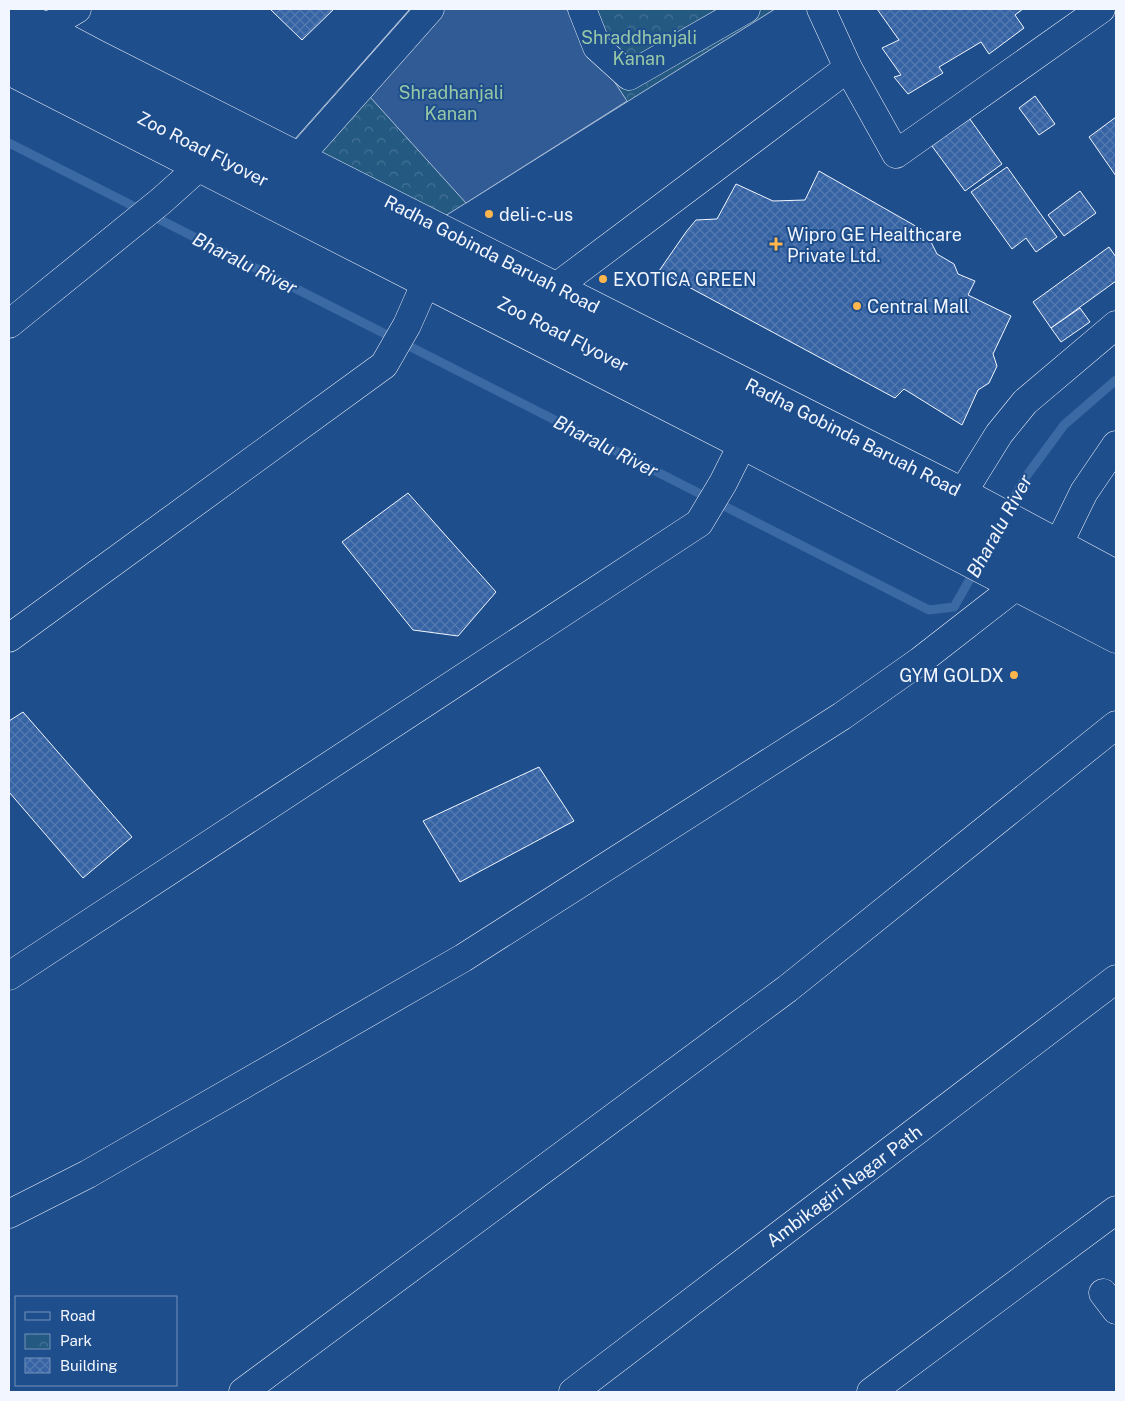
<svg xmlns="http://www.w3.org/2000/svg" width="1125" height="1401" viewBox="0 0 1125 1401" font-family="'Public Sans',sans-serif">
	<defs>
		<pattern id="park-crowns" width="20" height="18" patternUnits="userSpaceOnUse" patternTransform="scale(1.25)"><rect width="20" height="18" fill="#245a82"/><path d="M2 6a3 3 0 1 1 6 0M12 15a3 3 0 1 1 6 0" fill="none" stroke="#447295"/></pattern>
		<pattern id="building-cross-hatch" width="8" height="8" patternUnits="userSpaceOnUse" patternTransform="scale(1.25)"><rect width="8" height="8" fill="#3563a3"/><path d="M0 0l8 8M0 8l8-8" fill="none" stroke="#537ab1"/></pattern>
	</defs>
	<rect width="100%" height="100%" fill="#1f4e8c"/>
	<!-- park -->
	<path fill="url(#park-crowns)" stroke="#a8bbd7" d="M 410,9 L 775,9 L 410,238 L 270,167 Z"/>
	<!-- parking -->
	<path fill="#305b95" stroke="#a8bbd7" d="M 410,9 L 567,9 L 627,101 L 466,203 L 351,76 Z"/>
	<g fill="none" stroke-linecap="round" stroke-linejoin="round">
		<!-- stream -->
		<g stroke="#3b69a3" stroke-width="9">
			<path d="M 9,143 C 315,300 623,453 929,610 L 954,607 L 975,570"/>
			<path d="M 1006,512 L 1025,478 L 1064,425 L 1116,380"/>
		</g>
	</g>
	<!-- building -->
	<g fill="url(#building-cross-hatch)" stroke="#f2f6ff">
		<path d="M 270,9 L 334,9 L 302,40 Z"/>
		<path d="M 877,9 L 1023,9 L 1015,15 L 1024,28 L 989,54 L 981,42 L 939,67 L 943,73 L 908,94 L 894,77 L 901,75 L 882,48 L 899,40 Z"/>
		<path d="M 1035,96 L 1055,124 L 1039,135 L 1019,108 Z"/>
		<path d="M 967,115 L 1002,164 L 965,191 L 929,142 Z"/>
		<path d="M 1116,117 L 1116,176 L 1089,137 Z"/>
		<path d="M 1007,167 L 1057,237 L 1036,252 L 1026,238 L 1012,249 L 971,192 Z"/>
		<path d="M 819,171 L 926,232 L 937,254 L 954,264 L 958,274 L 975,281 L 968,295 L 1011,316 L 993,354 L 997,366 L 989,383 L 978,390 L 962,425 L 904,389 L 895,398 L 659,271 L 686,232 L 696,220 L 717,219 L 736,184 L 773,201 L 805,200 Z"/>
		<path d="M 1080,191 L 1096,213 L 1064,236 L 1048,215 Z"/>
		<path d="M 1109,247 L 1116,257 L 1116,281 L 1051,328 L 1033,302 Z"/>
		<path d="M 1080,308 L 1090,322 L 1061,342 L 1051,328 Z"/>
		<path d="M 408,493 L 496,592 L 458,636 L 413,630 L 342,542 Z"/>
		<path d="M 23,712 L 132,837 L 83,878 L 9,792 L 9,721 Z"/>
		<path d="M 539,767 L 574,821 L 460,882 L 423,821 Z"/>
	</g>
	<g fill="none" stroke-linecap="round" stroke-linejoin="round">
		<!-- minor casing -->
		<g stroke="#f2f6ff" stroke-width="29">
			<g id="minor">
				<path d="M 12,9 L 95,53 L 963,492 L 1116,574"/>
				<path d="M 582,9 L 597,47 L 629,76 L 746,9"/>
				<path d="M 821,9 L 848,68 L 896,154 L 1101,9"/>
				<path d="M 47,27 L 77,9"/>
				<path d="M 9,71 L 742,445 L 1116,639"/>
				<path d="M 299,157 L 430,9"/>
				<path d="M 556,287 L 848,68"/>
				<path d="M 9,324 L 161,201 L 199,167"/>
				<path d="M 963,492 L 999,434 L 1025,402 L 1116,325"/>
				<path d="M 1059,543 L 1084,492 L 1116,445"/>
				<path d="M 9,638 L 384,365 L 407,325 L 426,282"/>
				<path d="M 9,976 L 699,523 L 723,483 L 742,445"/>
				<path d="M 9,1214 L 88,1174 L 463,958 L 842,716 L 920,661 L 1015,587"/>
				<path d="M 1103,1293 L 1116,1310"/>
				<path d="M 243,1392 L 787,989 L 1116,725"/>
				<path d="M 573,1392 L 1116,979"/>
				<path d="M 871,1392 L 1116,1210"/>
			</g>
		</g>
		<!-- major casing -->
		<g stroke="#f2f6ff" stroke-width="29">
			<g id="major">
				<path d="M 9,25 L 233,139 L 542,301 L 760,411 L 1116,597"/>
				<path d="M 9,48 L 441,272 L 757,432 L 1116,622"/>
			</g>
		</g>
		<!-- minor -->
		<use href="#minor" stroke="#1f4e8c" stroke-width="28"/>
		<!-- major -->
		<use href="#major" stroke="#1f4e8c" stroke-width="28"/>
	</g>
	<!-- markers -->
	<g fill="#ffb74d" stroke="#1f4e8c" stroke-width="2">
		<circle cx="489" cy="214" r="5"/>
		<path d="M773.5 236.5h5v5h5v5h-5v5h-5v-5h-5v-5h5z"/>
		<circle cx="603" cy="279" r="5"/>
		<circle cx="857" cy="306" r="5"/>
		<circle cx="1014" cy="675" r="5"/>
	</g>
	<g text-anchor="middle" dominant-baseline="central" stroke-width="4" stroke-linejoin="round" paint-order="stroke">
		<!-- park labels -->
		<g font-size="18" fill="#97c8a6" stroke="#1f4e8c">
			<text x="639" y="37">Shraddhanjali<tspan x="639" dy="21">Kanan</tspan></text>
			<text x="451" y="92">Shradhanjali<tspan x="451" dy="21">Kanan</tspan></text>
		</g>
		<!-- street labels -->
		<g font-size="18" fill="#f2f6ff" stroke="#1f4e8c">
			<text transform="translate(203 149) rotate(27)">Zoo Road Flyover</text>
			<text transform="translate(492 254) rotate(27)">Radha Gobinda Baruah Road</text>
			<text transform="translate(563 334) rotate(27)">Zoo Road Flyover</text>
			<text transform="translate(853 437) rotate(27)">Radha Gobinda Baruah Road</text>
			<text transform="translate(844 1186) rotate(-37)">Ambikagiri Nagar Path</text>
		</g>
		<!-- poi labels -->
		<g font-size="18" fill="#f2f6ff" stroke="#1f4e8c" text-anchor="start">
			<text x="499" y="214">deli-c-us</text>
			<text x="787" y="234">Wipro GE Healthcare<tspan x="787" dy="21">Private Ltd.</tspan></text>
			<text x="613" y="279">EXOTICA GREEN</text>
			<text x="867" y="306">Central Mall</text>
			<text x="1004" y="675" text-anchor="end">GYM GOLDX</text>
		</g>
		<!-- water labels -->
		<g font-size="19" font-style="italic" fill="#f2f6ff" stroke="#1f4e8c">
			<text transform="translate(245 263) rotate(27)">Bharalu River</text>
			<text transform="translate(606 446) rotate(27)">Bharalu River</text>
			<text transform="translate(999 526) rotate(-61)">Bharalu River</text>
		</g>
	</g>
	<!-- border -->
	<rect width="1125" height="1401" fill="none" stroke="#f2f6ff" stroke-width="20"/>
	<!-- legend -->
	<rect x="15" y="1296" width="162" height="90" fill="#1f4e8c" stroke="#7391ba"/>
	<rect x="25" y="1312" width="25" height="8" fill="#1f4e8c" stroke="#7391ba"/>
	<text x="60" y="1321" font-size="15" fill="#f2f6ff">Road</text>
	<rect x="25" y="1334" width="25" height="15" fill="url(#park-crowns)" stroke="#7391ba"/>
	<text x="60" y="1346" font-size="15" fill="#f2f6ff">Park</text>
	<rect x="25" y="1358" width="25" height="15" fill="url(#building-cross-hatch)" stroke="#7391ba"/>
	<text x="60" y="1371" font-size="15" fill="#f2f6ff">Building</text>
</svg>
